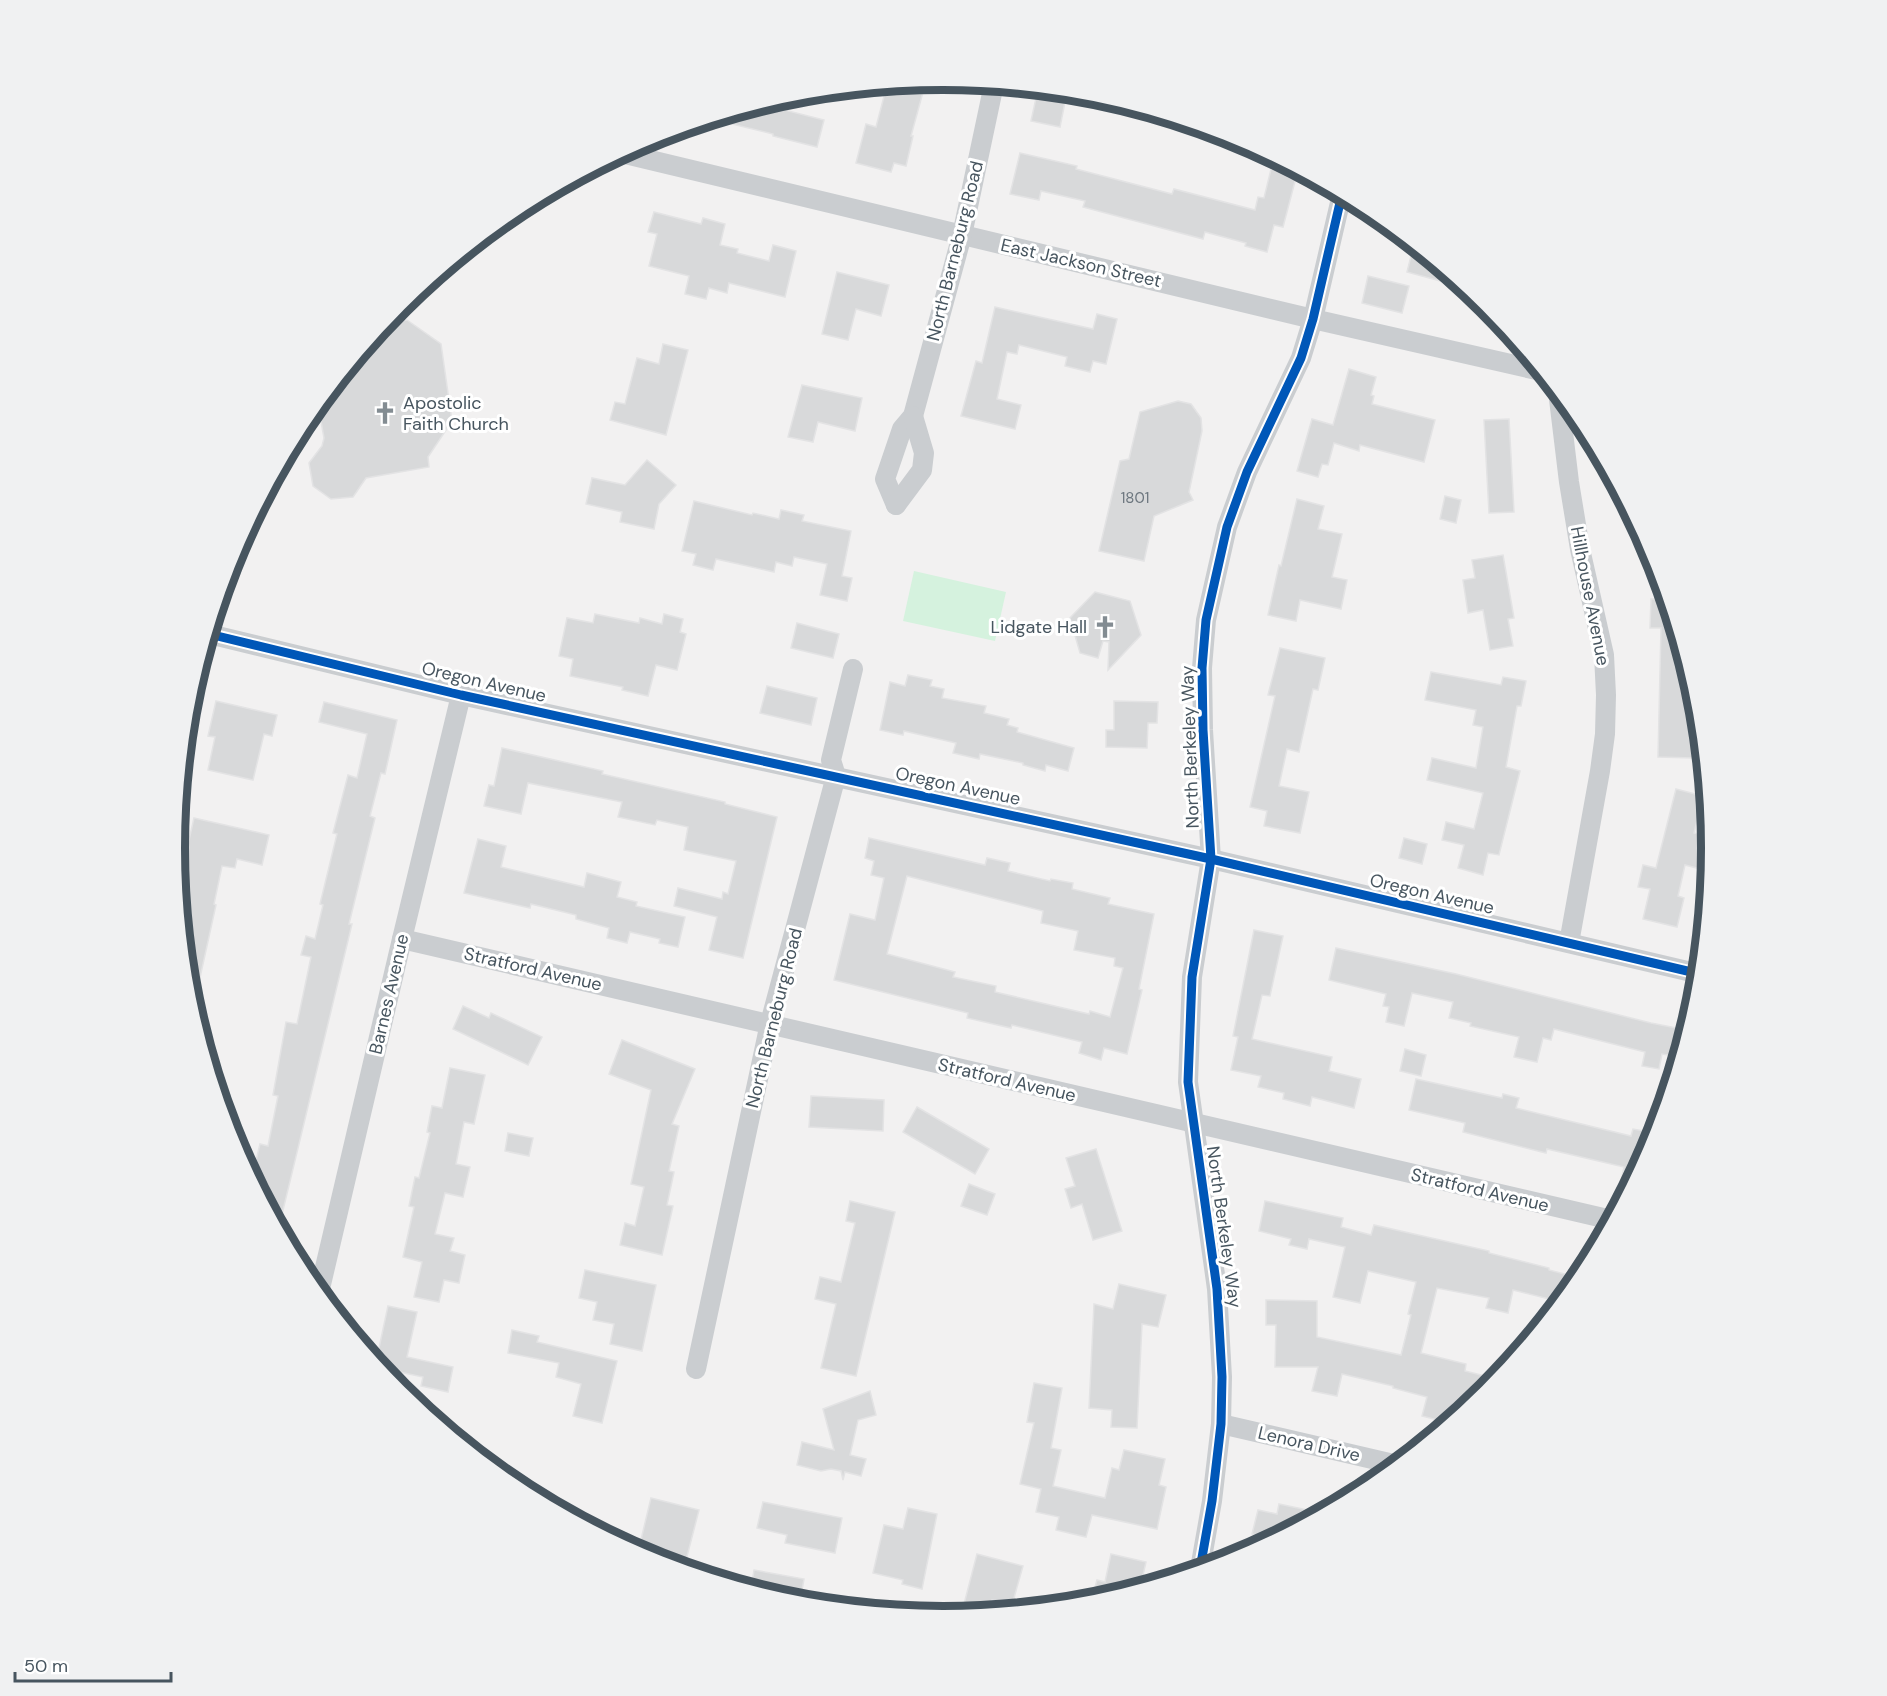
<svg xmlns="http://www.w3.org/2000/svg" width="1887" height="1696" viewBox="0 0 1887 1696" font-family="'DM Sans',sans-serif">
	<rect width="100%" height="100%" fill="#f2f1f1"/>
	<!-- green -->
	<path fill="#d5f2de" d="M 914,571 L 1006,592 L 995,641 L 903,621 Z"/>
	<!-- building -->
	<g fill="#d8d9da" stroke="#e3e3e4" stroke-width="1.5" fill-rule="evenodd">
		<path d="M 926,81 L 911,136 L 913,136 L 906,166 L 894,163 L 891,172 L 856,163 L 866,124 L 876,127 L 887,85 Z"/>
		<path d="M 1038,89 L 1067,92 L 1060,127 L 1031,121 Z"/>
		<path d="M 761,104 L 824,120 L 817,147 L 773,136 L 773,134 L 711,119 Z"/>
		<path d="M 1020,153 L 1077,166 L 1076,169 L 1172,194 L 1174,189 L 1255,210 L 1258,197 L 1264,198 L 1274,157 L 1298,170 L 1283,227 L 1274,225 L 1267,252 L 1245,246 L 1246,243 L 1205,232 L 1203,239 L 1083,207 L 1085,201 L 1041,191 L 1039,200 L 1010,194 Z"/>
		<path d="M 654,212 L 701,224 L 703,218 L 725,224 L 720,245 L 738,249 L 737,253 L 769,261 L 773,245 L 796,251 L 785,297 L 729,283 L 727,293 L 709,288 L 706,299 L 685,294 L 689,276 L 649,266 L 657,234 L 648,232 Z"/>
		<path d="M 1414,244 L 1466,288 L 1407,272 Z"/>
		<path d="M 837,272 L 889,285 L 881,316 L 856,309 L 848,340 L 822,334 Z"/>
		<path d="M 1368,276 L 1409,286 L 1402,313 L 1362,303 Z"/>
		<path d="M 995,307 L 1093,329 L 1097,314 L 1117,319 L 1106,364 L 1093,361 L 1090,372 L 1065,366 L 1067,357 L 1019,345 L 1017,354 L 1007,352 L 997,399 L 1021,405 L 1015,429 L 961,416 L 976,361 L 982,363 Z"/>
		<path d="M 407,320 L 441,344 L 452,421 L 428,457 L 429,467 L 366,478 L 353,497 L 331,499 L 313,486 L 309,463 L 322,446 L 324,438 L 318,405 L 384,324 Z"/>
		<path d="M 663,344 L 688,350 L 666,435 L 610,420 L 615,402 L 625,404 L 637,358 L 659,364 Z"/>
		<path d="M 1349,369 L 1376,377 L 1371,395 L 1374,396 L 1372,404 L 1435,420 L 1424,462 L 1360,445 L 1359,451 L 1334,443 L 1328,465 L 1322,464 L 1318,477 L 1297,471 L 1312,419 L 1333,425 Z"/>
		<path d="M 802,385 L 862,398 L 855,431 L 818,422 L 813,442 L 788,437 Z"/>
		<path d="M 1178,401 L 1191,404 L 1201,418 L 1202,431 L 1189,492 L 1193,500 L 1154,516 L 1144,561 L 1099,551 L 1120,461 L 1129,459 L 1140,412 Z"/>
		<path d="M 1509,419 L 1514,512 L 1489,513 L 1484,420 Z"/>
		<path d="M 647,460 L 676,485 L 659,504 L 654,529 L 620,522 L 622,512 L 586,504 L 592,478 L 625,485 Z"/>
		<path d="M 1445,496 L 1461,500 L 1456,523 L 1440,519 Z"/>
		<path d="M 1297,499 L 1324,506 L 1318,529 L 1342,534 L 1332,577 L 1347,580 L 1341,609 L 1300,600 L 1296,621 L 1268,615 L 1279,565 L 1281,566 Z"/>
		<path d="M 694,501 L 752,515 L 753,513 L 779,519 L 781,510 L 804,515 L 802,521 L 851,531 L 842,576 L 852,578 L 847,601 L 820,595 L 827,564 L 794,557 L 792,566 L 776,562 L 774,572 L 716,559 L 713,570 L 693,565 L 696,554 L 682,551 Z"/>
		<path d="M 1503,555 L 1514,618 L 1508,619 L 1513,646 L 1490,650 L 1483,610 L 1468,613 L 1463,580 L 1475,578 L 1472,560 Z"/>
		<path d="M 1665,591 L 1693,686 L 1693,705 L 1698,705 L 1701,739 L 1693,739 L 1693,758 L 1658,757 L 1661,628 L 1650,628 L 1651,599 L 1662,599 L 1662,592 Z"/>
		<path d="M 1095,592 L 1130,601 L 1141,635 L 1108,670 L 1109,642 L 1103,641 L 1098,658 L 1080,653 L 1070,618 Z"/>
		<path d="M 595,614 L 639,623 L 640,618 L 662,624 L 664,614 L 683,619 L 680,632 L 686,634 L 677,670 L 656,665 L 648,696 L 622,690 L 623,687 L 570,676 L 573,659 L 559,656 L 567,618 L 593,623 Z"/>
		<path d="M 797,623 L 839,634 L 833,658 L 791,648 Z"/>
		<path d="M 1280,648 L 1325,658 L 1318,690 L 1313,689 L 1299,752 L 1287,749 L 1279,786 L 1309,792 L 1300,833 L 1264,826 L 1267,811 L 1250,807 L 1275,696 L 1268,695 Z"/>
		<path d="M 1431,672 L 1501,685 L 1503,677 L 1526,681 L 1521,706 L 1517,706 L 1506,767 L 1520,771 L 1499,855 L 1488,853 L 1483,875 L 1458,868 L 1464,845 L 1442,840 L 1446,822 L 1474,829 L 1483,793 L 1427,780 L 1432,758 L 1476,768 L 1483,727 L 1473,725 L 1476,710 L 1425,700 Z"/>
		<path d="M 908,675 L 932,680 L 930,686 L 944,689 L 942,698 L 986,706 L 984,713 L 1009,719 L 1007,725 L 1018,728 L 1017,732 L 1074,748 L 1068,771 L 1046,765 L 1045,771 L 1023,765 L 1023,763 L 980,754 L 979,759 L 953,753 L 956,743 L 904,731 L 903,735 L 880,730 L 890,682 L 905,686 Z"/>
		<path d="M 767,686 L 817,698 L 811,725 L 760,713 Z"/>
		<path d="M 216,701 L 277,715 L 272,736 L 264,734 L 253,780 L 208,770 L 215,737 L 208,736 Z"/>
		<path d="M 1114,701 L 1158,702 L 1157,723 L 1148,723 L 1147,748 L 1106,747 L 1106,730 L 1114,730 Z"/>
		<path d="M 324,702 L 397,720 L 385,774 L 381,773 L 370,816 L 375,818 L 349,924 L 352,924 L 279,1227 L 252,1177 L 260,1144 L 268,1146 L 278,1096 L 273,1095 L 286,1022 L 297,1024 L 311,957 L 301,955 L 306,936 L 315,939 L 323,905 L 320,904 L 337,834 L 333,833 L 348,775 L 357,778 L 367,734 L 319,722 Z"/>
		<path d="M 502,748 L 603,771 L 602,774 L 725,802 L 725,804 L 777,817 L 743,958 L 709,950 L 717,917 L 674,906 L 678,888 L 722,899 L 723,892 L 728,894 L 736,861 L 684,850 L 688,827 L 657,820 L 655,825 L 618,817 L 622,802 L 528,783 L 521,814 L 484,806 L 489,785 L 494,786 Z"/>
		<path d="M 1676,789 L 1703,796 L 1694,833 L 1711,837 L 1712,848 L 1708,871 L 1685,865 L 1678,896 L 1684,898 L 1677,927 L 1643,919 L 1650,889 L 1638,887 L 1643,865 L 1656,868 Z"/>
		<path d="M 194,818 L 269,835 L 262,865 L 237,859 L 235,868 L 222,866 L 214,904 L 216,905 L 194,1005 L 192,1005 L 190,998 L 176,860 L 184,862 Z"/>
		<path d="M 869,838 L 985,865 L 987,858 L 1010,863 L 1008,871 L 1050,881 L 1051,879 L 1073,883 L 1072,889 L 1110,898 L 1108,904 L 1154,914 L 1139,989 L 1142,990 L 1127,1054 L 1104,1048 L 1101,1060 L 1079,1053 L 1082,1042 L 1012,1025 L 1011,1028 L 967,1018 L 968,1013 L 834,980 L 850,914 L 875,920 L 884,878 L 871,875 L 874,861 L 865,858 ZM 907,876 L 1043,911 L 1041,923 L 1078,931 L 1074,950 L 1115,958 L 1114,966 L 1123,968 L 1110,1017 L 1090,1011 L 1089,1014 L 995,992 L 996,986 L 953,977 L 955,972 L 887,954 Z"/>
		<path d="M 1404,838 L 1427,844 L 1422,864 L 1399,858 Z"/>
		<path d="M 478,839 L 506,846 L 501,867 L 584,887 L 587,873 L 621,882 L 617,897 L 637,902 L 636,906 L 685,917 L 678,947 L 659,943 L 660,939 L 630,932 L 627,943 L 607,938 L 609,928 L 576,919 L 576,915 L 531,904 L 530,908 L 464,893 Z"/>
		<path d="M 1254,930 L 1283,936 L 1270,996 L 1262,995 L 1252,1039 L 1332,1057 L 1329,1071 L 1361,1079 L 1354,1108 L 1312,1097 L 1310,1106 L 1283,1099 L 1284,1093 L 1258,1087 L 1261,1076 L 1231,1070 L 1238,1037 L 1233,1036 Z"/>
		<path d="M 1336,948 L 1456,974 L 1651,1023 L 1687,1030 L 1679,1057 L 1662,1054 L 1659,1069 L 1642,1066 L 1645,1052 L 1554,1029 L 1551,1040 L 1543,1038 L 1537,1062 L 1514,1057 L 1519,1037 L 1470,1026 L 1471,1023 L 1449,1018 L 1453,1002 L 1412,993 L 1404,1026 L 1386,1022 L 1389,1007 L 1383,1006 L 1386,994 L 1329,980 Z"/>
		<path d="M 463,1006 L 489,1018 L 491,1013 L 542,1037 L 528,1065 L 453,1029 Z"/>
		<path d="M 622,1040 L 695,1069 L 672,1124 L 679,1126 L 669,1171 L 674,1172 L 667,1205 L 673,1206 L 662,1255 L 620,1245 L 625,1223 L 635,1226 L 644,1187 L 631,1184 L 651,1090 L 609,1074 Z"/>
		<path d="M 1405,1049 L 1426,1055 L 1421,1076 L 1400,1071 Z"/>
		<path d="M 450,1068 L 485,1075 L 474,1124 L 464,1122 L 456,1164 L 470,1167 L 463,1197 L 445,1193 L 435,1234 L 454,1238 L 450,1251 L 465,1255 L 459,1283 L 444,1280 L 439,1302 L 414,1297 L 422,1262 L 403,1257 L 414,1207 L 409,1206 L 415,1177 L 419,1178 L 430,1133 L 427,1132 L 432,1106 L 442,1108 Z"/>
		<path d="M 1416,1079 L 1502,1098 L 1503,1094 L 1519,1098 L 1516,1108 L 1631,1136 L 1633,1129 L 1656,1133 L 1653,1142 L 1622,1202 L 1617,1200 L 1624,1167 L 1547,1149 L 1546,1153 L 1463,1132 L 1465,1123 L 1409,1110 Z"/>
		<path d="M 811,1096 L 884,1100 L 883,1131 L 809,1127 Z"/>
		<path d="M 917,1107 L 989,1149 L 975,1174 L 903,1132 Z"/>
		<path d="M 508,1133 L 533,1138 L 529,1156 L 505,1151 Z"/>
		<path d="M 1096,1149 L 1122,1231 L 1093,1240 L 1082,1204 L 1071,1208 L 1065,1189 L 1075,1186 L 1066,1158 Z"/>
		<path d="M 969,1184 L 995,1194 L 987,1215 L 961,1206 Z"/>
		<path d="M 850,1201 L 895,1212 L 856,1376 L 821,1368 L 836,1304 L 815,1299 L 820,1277 L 841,1282 L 855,1223 L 846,1221 Z"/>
		<path d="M 1265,1201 L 1343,1218 L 1341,1227 L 1371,1235 L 1374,1225 L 1489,1251 L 1489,1253 L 1549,1268 L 1549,1270 L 1580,1278 L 1561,1302 L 1513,1290 L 1508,1313 L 1486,1308 L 1489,1298 L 1437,1288 L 1421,1353 L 1466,1364 L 1465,1371 L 1497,1379 L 1487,1392 L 1449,1423 L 1422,1416 L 1427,1397 L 1393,1388 L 1393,1386 L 1342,1374 L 1337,1396 L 1312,1391 L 1318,1367 L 1275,1367 L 1276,1325 L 1266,1325 L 1266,1300 L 1317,1301 L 1317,1337 L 1401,1355 L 1411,1315 L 1408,1314 L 1416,1282 L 1368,1271 L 1360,1303 L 1333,1297 L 1345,1247 L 1309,1239 L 1307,1249 L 1289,1245 L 1291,1239 L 1259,1231 Z"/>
		<path d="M 585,1270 L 656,1285 L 642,1351 L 610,1344 L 614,1324 L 593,1320 L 597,1302 L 579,1298 Z"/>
		<path d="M 1119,1284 L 1166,1295 L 1158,1327 L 1142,1324 L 1137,1428 L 1111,1427 L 1112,1410 L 1089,1408 L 1094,1304 L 1113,1309 Z"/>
		<path d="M 388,1306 L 417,1312 L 407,1357 L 453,1367 L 448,1392 L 421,1386 L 423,1377 L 381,1368 L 376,1362 Z"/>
		<path d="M 512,1330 L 539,1336 L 537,1342 L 617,1361 L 602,1423 L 573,1416 L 581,1384 L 556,1377 L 559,1363 L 508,1353 Z"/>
		<path d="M 1034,1383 L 1062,1388 L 1051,1448 L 1061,1450 L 1053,1486 L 1105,1498 L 1112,1468 L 1119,1470 L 1124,1450 L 1165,1459 L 1159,1485 L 1166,1487 L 1157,1529 L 1092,1515 L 1086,1537 L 1056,1530 L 1059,1517 L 1036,1512 L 1041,1489 L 1020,1484 L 1034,1423 L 1027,1422 Z"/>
		<path d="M 870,1391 L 876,1415 L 858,1420 L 850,1455 L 866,1459 L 861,1476 L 845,1472 L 843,1480 L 841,1471 L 831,1469 L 821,1471 L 797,1465 L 802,1442 L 834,1450 L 823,1409 Z"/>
		<path d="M 651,1498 L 699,1510 L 684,1568 L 649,1558 L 638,1552 Z"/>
		<path d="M 763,1502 L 842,1518 L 835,1553 L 785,1543 L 787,1535 L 757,1528 Z"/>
		<path d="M 1279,1504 L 1322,1513 L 1274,1539 L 1252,1534 L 1258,1510 L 1277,1514 Z"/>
		<path d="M 908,1508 L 937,1514 L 922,1589 L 902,1584 L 903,1580 L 873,1573 L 884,1525 L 903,1529 Z"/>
		<path d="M 977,1554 L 1023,1566 L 1012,1605 L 992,1600 L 988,1612 L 981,1613 L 963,1608 Z"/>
		<path d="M 1111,1554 L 1146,1562 L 1140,1588 L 1091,1602 L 1097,1580 L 1105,1582 Z"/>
		<path d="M 754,1570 L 804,1579 L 800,1602 L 751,1589 Z"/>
	</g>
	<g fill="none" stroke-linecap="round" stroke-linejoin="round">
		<!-- minor -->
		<g stroke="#cacdd0" stroke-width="20">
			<path d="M 621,153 L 1313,319 L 1541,371"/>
			<path d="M 1558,391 L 1569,482 L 1580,549 L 1604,655 L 1606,695 L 1605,734 L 1600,771 L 1569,943"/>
			<path d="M 896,505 L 885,479 L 902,429 L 913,416 L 962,235 L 994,84"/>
			<path d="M 896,505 L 922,470 L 924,453 L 913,416"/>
			<path d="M 209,634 L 461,695 L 1211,859 L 1700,974"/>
			<path d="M 402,939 L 1612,1220"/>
			<path d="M 319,1293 L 402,939 L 461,695"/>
			<path d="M 696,1369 L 770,1023 L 836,776 L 831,760 L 853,669"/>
			<path d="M 1221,1424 L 1398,1465"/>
			<path d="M 1200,1569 L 1212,1501 L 1221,1424 L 1222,1377 L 1217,1289 L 1188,1082 L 1192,977 L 1211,859 L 1203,730 L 1202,668 L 1206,620 L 1227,527 L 1247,472 L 1301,358 L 1313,319 L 1342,194"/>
		</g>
		<!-- cycleway casing -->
		<g stroke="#fff" stroke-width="13">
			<g id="cycleway">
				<path d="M 209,634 L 461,695 L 1211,859 L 1700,974"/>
				<path d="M 1200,1569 L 1212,1501 L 1221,1424 L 1222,1377 L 1217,1289 L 1188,1082 L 1192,977 L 1211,859 L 1203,730 L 1202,668 L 1206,620 L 1227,527 L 1247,472 L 1301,358 L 1313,319 L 1342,194"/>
			</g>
		</g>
		<!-- cycleway -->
		<use href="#cycleway" stroke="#0057b8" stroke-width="9"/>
	</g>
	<!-- icons -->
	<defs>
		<g id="church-bare" transform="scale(1.8)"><path d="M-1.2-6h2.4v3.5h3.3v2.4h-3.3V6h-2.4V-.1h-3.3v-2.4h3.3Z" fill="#838c92" stroke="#fff" stroke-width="2.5" paint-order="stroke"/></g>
	</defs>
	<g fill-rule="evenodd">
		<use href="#church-bare" x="385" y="413"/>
		<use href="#church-bare" x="1105" y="627"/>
	</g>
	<g text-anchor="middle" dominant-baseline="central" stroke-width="6" stroke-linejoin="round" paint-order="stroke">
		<!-- number labels -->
		<g font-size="15" fill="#6d777f">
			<text x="1135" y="498">1801</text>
		</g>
		<!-- street labels -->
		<g font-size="18" fill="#47555f" stroke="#fff">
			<text transform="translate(955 251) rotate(-76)">North Barneburg Road</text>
			<text transform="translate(1081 263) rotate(13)">East Jackson Street</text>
			<text transform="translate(1590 596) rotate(79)">Hillhouse Avenue</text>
			<text transform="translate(484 682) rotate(13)">Oregon Avenue</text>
			<text transform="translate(1190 747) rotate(-92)">North Berkeley Way</text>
			<text transform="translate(958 786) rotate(12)">Oregon Avenue</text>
			<text transform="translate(1432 894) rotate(13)">Oregon Avenue</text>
			<text transform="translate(533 969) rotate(13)">Stratford Avenue</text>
			<text transform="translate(389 994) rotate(-77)">Barnes Avenue</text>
			<text transform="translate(774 1018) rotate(-76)">North Barneburg Road</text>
			<text transform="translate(1007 1080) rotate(13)">Stratford Avenue</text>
			<text transform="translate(1480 1190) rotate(13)">Stratford Avenue</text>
			<text transform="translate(1224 1227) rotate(82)">North Berkeley Way</text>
			<text transform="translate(1309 1444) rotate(13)">Lenora Drive</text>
		</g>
		<!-- poi labels -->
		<g font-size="18" fill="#47555f" stroke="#fff" text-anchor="start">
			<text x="403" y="403">Apostolic<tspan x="403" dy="21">Faith Church</tspan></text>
			<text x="1087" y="627" text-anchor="end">Lidgate Hall</text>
		</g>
	</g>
	<!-- crop -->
	<path d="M0 0H1887V1696H0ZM185 848a758 758 0 1 1 1516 0a758 758 0 1 1-1516 0Z" fill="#f0f1f2" fill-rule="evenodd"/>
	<path fill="none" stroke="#47555f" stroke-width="8" d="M185 848a758 758 0 1 1 1516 0a758 758 0 1 1-1516 0Z"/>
	<!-- scale -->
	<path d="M15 1672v9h156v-9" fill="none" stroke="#47555f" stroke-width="3"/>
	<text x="24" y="1672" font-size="18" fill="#47555f" stroke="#ffffff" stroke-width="4.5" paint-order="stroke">50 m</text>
</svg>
